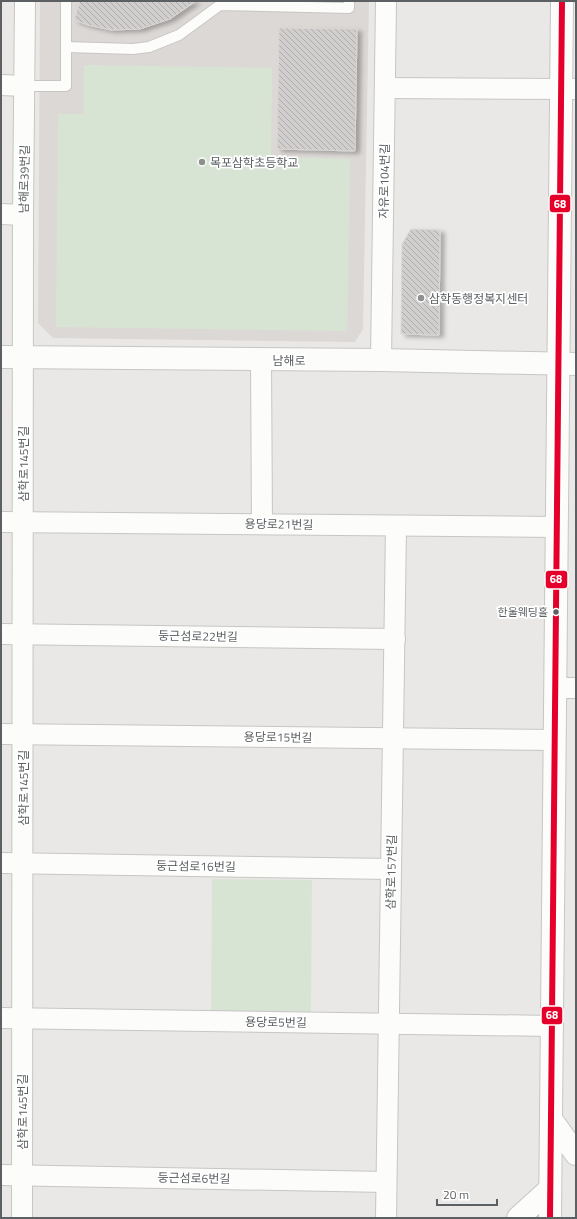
<svg xmlns="http://www.w3.org/2000/svg" width="577" height="1219" viewBox="0 0 577 1219" font-family="'Titillium Web','Noto Sans KR',sans-serif">
	<defs>
		<pattern id="building-back-hatch" width="6" height="6" patternUnits="userSpaceOnUse"><rect width="6" height="6" fill="#d1cfce"/><path d="M-1 5l2 2M0 0l6 6M5-1l2 2" fill="none" stroke="#adabab"/></pattern>
		<filter id="shadow"><feDropShadow dx="4.5" dy="2.5" stdDeviation="2" flood-color="#0004"/></filter>
	</defs>
	<rect width="100%" height="100%" fill="#eae8e6"/>
	<!-- education -->
	<path fill="#dcd8d6" d="M 40,1 L 369,1 L 363,329 L 355,342 L 53,338 L 38,323 Z"/>
	<!-- green -->
	<g fill="#d8e4d3">
		<path d="M 84,65 L 272,68 L 271,157 L 350,159 L 347,331 L 56,327 L 58,114 L 84,114 Z"/>
		<path d="M 212,879 L 312,880 L 311,1012 L 211,1011 Z"/>
	</g>
	<!-- building -->
	<g fill="url(#building-back-hatch)" stroke="#dad7d5" filter="url(#shadow)">
		<path d="M 80,1 L 196,1 L 170,19 L 140,29 L 111,30 L 88,25 L 74,20 Z"/>
		<path d="M 279,28 L 357,29 L 355,151 L 277,149 Z"/>
		<path d="M 411,229 L 440,230 L 439,335 L 401,334 L 402,244 Z"/>
	</g>
	<g fill="none" stroke-linecap="round" stroke-linejoin="round">
		<!-- lane casing -->
		<g stroke="#c7c6c5" stroke-width="12">
			<g id="lane">
				<path d="M 66,47 L 133,49 L 149,47 L 179,35 L 220,5 L 349,8 L 349,1"/>
				<path d="M 25,86 L 66,86 L 66,1"/>
			</g>
		</g>
		<!-- street casing -->
		<g stroke="#c7c6c5" stroke-width="22">
			<g id="street">
				<path d="M 1,85 L 25,86"/>
				<path d="M 385,88 L 576,89"/>
				<path d="M 1,214 L 23,215"/>
				<path d="M 261,359 L 262,524"/>
				<path d="M 381,360 L 386,1"/>
				<path d="M 1,522 L 557,527"/>
				<path d="M 1,634 L 395,639"/>
				<path d="M 555,688 L 576,688"/>
				<path d="M 1,734 L 555,740"/>
				<path d="M 1,863 L 391,869"/>
				<path d="M 1,1018 L 552,1026"/>
				<path d="M 1,1175 L 386,1182"/>
				<path d="M 22,1218 L 23,215 L 25,1"/>
				<path d="M 386,1218 L 396,526"/>
			</g>
		</g>
		<!-- secondary casing -->
		<g stroke="#c6c6c6" stroke-width="24">
			<g id="secondary">
				<path d="M 1,357 L 381,360 L 576,364"/>
				<path d="M 551,1119 L 576,1154"/>
				<path d="M 518,1218 L 550,1189"/>
				<path d="M 550,1218 L 562,1"/>
			</g>
		</g>
		<!-- lane -->
		<use href="#lane" stroke="#fcfcfb" stroke-width="10"/>
		<!-- street -->
		<use href="#street" stroke="#fcfcfb" stroke-width="20"/>
		<!-- secondary -->
		<use href="#secondary" stroke="#fcfcfb" stroke-width="22"/>
		<!-- bus-1 casing -->
		<g stroke="#fff" stroke-width="9">
			<path id="bus-1" d="M 550,1218 L 562,1"/>
		</g>
		<!-- bus-1 -->
		<use href="#bus-1" stroke="#e4002b" stroke-width="6"/>
	</g>
	<!-- markers -->
	<g fill="#8e9090" stroke="#fff" stroke-width="1.5">
		<circle cx="202" cy="162" r="4"/>
		<circle cx="421" cy="298" r="4"/>
	</g>
	<circle fill="#5c6062" stroke="#fff" stroke-width="1.5" cx="556" cy="612" r="3.5"/>
	<g text-anchor="middle" dominant-baseline="central" stroke-width="3.5" stroke-linejoin="round" paint-order="stroke">
		<!-- bus labels -->
		<g font-size="11" fill="#5c6062" stroke="#fff" text-anchor="end">
			<text x="548" y="612">한울웨딩홀</text>
		</g>
		<!-- poi labels -->
		<g font-size="12" fill="#5c6062" stroke="#fff" text-anchor="start">
			<text x="210" y="162">목포삼학초등학교</text>
			<text x="429" y="298">삼학동행정복지센터</text>
		</g>
		<!-- street labels -->
		<g font-size="12" fill="#5c6062" stroke="#fff">
			<text transform="translate(24 179) rotate(-89)">남해로39번길</text>
			<text transform="translate(384 181) rotate(-89)">자유로104번길</text>
			<text x="289" y="360">남해로</text>
			<text transform="translate(23 464) rotate(-90)">삼학로145번길</text>
			<text transform="translate(279 524) rotate(1)">용당로21번길</text>
			<text transform="translate(198 636) rotate(1)">둥근섬로22번길</text>
			<text transform="translate(278 737) rotate(1)">용당로15번길</text>
			<text transform="translate(23 788) rotate(-90)">삼학로145번길</text>
			<text transform="translate(196 866) rotate(1)">둥근섬로16번길</text>
			<text transform="translate(391 872) rotate(-89)">삼학로157번길</text>
			<text transform="translate(276 1022) rotate(1)">용당로5번길</text>
			<text transform="translate(22 1112) rotate(-90)">삼학로145번길</text>
			<text transform="translate(194 1178) rotate(1)">둥근섬로6번길</text>
		</g>
	</g>
	<g stroke="#fff" stroke-width="1.5">
		<rect x="549" y="194" width="22" height="19" rx="4" fill="#e4002b"/>
		<rect x="545" y="570" width="23" height="19" rx="4" fill="#e4002b"/>
		<rect x="541" y="1006" width="22" height="19" rx="4" fill="#e4002b"/>
	</g>
	<g font-size="11" text-anchor="middle" font-weight="bold" fill="#fff">
		<text x="560" y="208">68</text>
		<text x="556" y="583">68</text>
		<text x="552" y="1019">68</text>
	</g>
	<!-- border -->
	<rect width="577" height="1219" fill="none" stroke="#5c6062" stroke-width="4"/>
	<!-- scale -->
	<path d="M437 1199v6h60v-6" fill="none" stroke="#5c6062" stroke-width="2"/>
	<text x="443" y="1199" font-size="12" fill="#5c6062" stroke="#ffffff" stroke-width="3" paint-order="stroke">20 m</text>
</svg>
